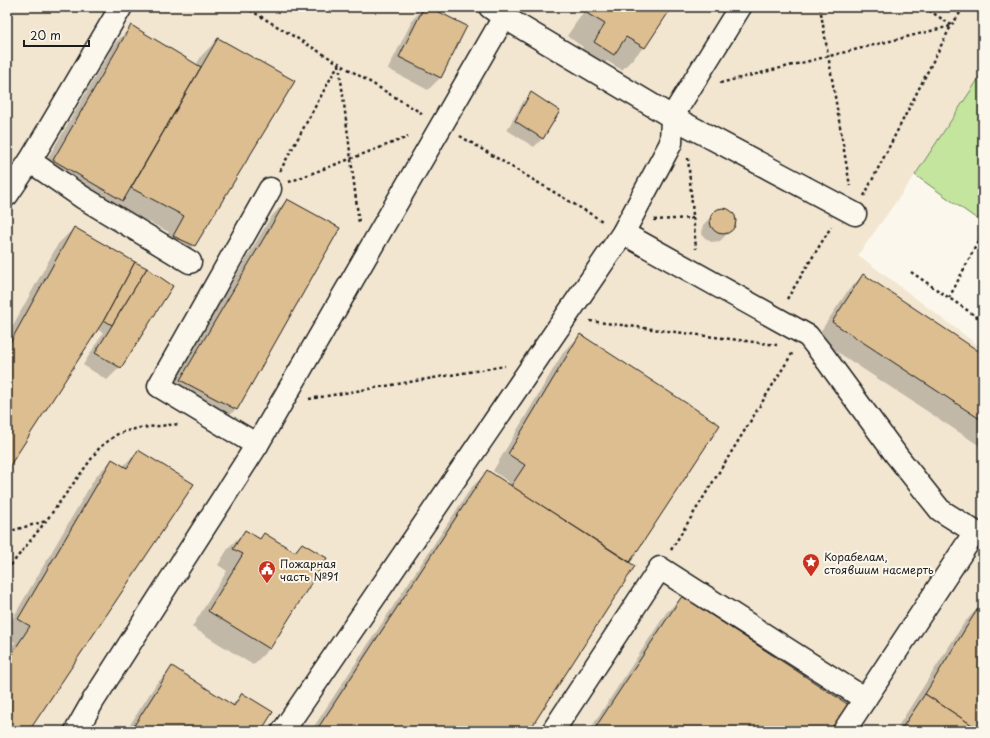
<svg xmlns="http://www.w3.org/2000/svg" width="990" height="738" viewBox="0 0 990 738" font-family="'Playpen Sans',sans-serif">
	<rect width="100%" height="100%" fill="#fbf7ec"/>
	<filter id="ink" filterUnits="userSpaceOnUse"><feTurbulence type="fractalNoise" baseFrequency=".025" numOctaves="2"/><feDisplacementMap in="SourceGraphic" scale="8" xChannelSelector="R" yChannelSelector="G"/><feConvolveMatrix kernelMatrix="1 2 1 2 8 2 1 2 1" color-interpolation-filters="sRGB"/></filter>
	<g filter="url(#ink)">
		<!-- built -->
		<path fill="#f2e6d1" d="M 7,7 L 983,7 L 983,72 L 915,175 L 858,255 L 983,349 L 983,731 L 7,731 Z"/>
		<!-- green -->
		<path fill="#c3e59e" stroke="#70805d" d="M 983,72 L 983,209 L 977,219 L 915,175 Z"/>
		<!-- shadow -->
		<g fill="#0003">
			<path d="M 425,7 L 427,7 L 441,77 L 428,90 L 388,69 L 413,19 Z"/>
			<path d="M 587,7 L 671,7 L 644,47 L 622,70 L 607,61 L 591,77 L 573,64 L 583,47 L 567,36 Z"/>
			<path d="M 131,27 L 196,65 L 202,55 L 218,39 L 194,245 L 178,261 L 157,252 L 169,232 L 117,206 L 37,177 L 115,43 Z"/>
			<path d="M 532,93 L 559,112 L 542,139 L 534,147 L 507,130 L 523,102 Z"/>
			<path d="M 287,200 L 236,409 L 220,425 L 164,397 L 271,217 Z"/>
			<path d="M 726,209 L 732,212 L 734,215 L 735,223 L 734,227 L 720,241 L 711,242 L 704,237 L 702,234 L 703,225 L 717,210 Z"/>
			<path d="M 74,228 L 146,269 L 171,286 L 120,367 L 107,380 L 83,365 L 103,333 L 97,329 L 7,468 L 7,336 L 58,244 Z"/>
			<path d="M 863,275 L 983,355 L 983,448 L 816,338 L 847,292 Z"/>
			<path d="M 581,335 L 719,425 L 628,563 L 527,731 L 311,731 L 471,488 L 487,472 L 507,485 L 509,482 L 493,471 L 564,351 Z"/>
			<path d="M 138,451 L 28,731 L 7,731 L 7,654 L 15,642 L 7,638 L 7,628 L 96,476 L 112,460 L 122,467 Z"/>
			<path d="M 245,531 L 259,540 L 264,534 L 293,552 L 302,544 L 326,559 L 269,649 L 253,665 L 192,627 L 227,571 L 218,565 L 229,547 Z"/>
			<path d="M 682,597 L 830,731 L 589,731 L 666,613 Z"/>
			<path d="M 980,606 L 983,608 L 983,731 L 895,731 L 964,623 Z"/>
			<path d="M 172,668 L 232,705 L 242,694 L 260,731 L 126,731 L 156,684 Z"/>
		</g>
		<!-- building -->
		<g fill="#ddbe91" stroke="#1c1c1c">
			<path d="M 424,7 L 429,7 L 467,26 L 441,78 L 399,57 Z"/>
			<path d="M 593,7 L 672,7 L 645,48 L 626,37 L 614,55 L 594,42 L 605,24 L 588,14 Z"/>
			<path d="M 131,25 L 201,67 L 123,201 L 53,160 Z"/>
			<path d="M 218,38 L 295,81 L 195,246 L 173,236 L 184,216 L 131,188 Z"/>
			<path d="M 531,92 L 560,111 L 543,139 L 515,121 Z"/>
			<path d="M 287,199 L 340,228 L 237,410 L 180,380 Z"/>
			<circle cx="723" cy="221" r="13"/>
			<path d="M 74,227 L 135,262 L 104,320 L 7,470 L 7,348 Z"/>
			<path d="M 135,262 L 147,268 L 112,325 L 104,320 Z"/>
			<path d="M 147,268 L 173,286 L 121,368 L 95,353 Z"/>
			<path d="M 863,274 L 983,354 L 983,421 L 832,322 Z"/>
			<path d="M 580,334 L 720,425 L 630,562 L 511,486 L 525,465 L 508,454 Z"/>
			<path d="M 138,450 L 194,484 L 29,731 L 23,731 L 7,722 L 7,661 L 30,626 L 18,619 L 112,459 L 127,468 Z"/>
			<path d="M 487,470 L 635,566 L 529,731 L 316,731 Z"/>
			<path d="M 245,530 L 260,539 L 264,533 L 295,552 L 302,543 L 327,558 L 270,649 L 208,611 L 243,554 L 233,549 Z"/>
			<path d="M 682,596 L 849,705 L 831,731 L 593,731 Z"/>
			<path d="M 980,605 L 983,607 L 983,731 L 981,731 L 925,694 Z"/>
			<path d="M 172,666 L 234,706 L 242,693 L 273,712 L 261,731 L 135,731 L 132,729 Z"/>
			<path d="M 925,694 L 981,731 L 900,731 Z"/>
		</g>
		<g fill="none" stroke-linecap="round" stroke-linejoin="round">
			<!-- minor casing -->
			<g stroke="#1c1c1c" stroke-width="25">
				<g id="minor">
					<path d="M 490,7 L 504,17 L 672,117 L 855,214"/>
					<path d="M 30,161 L 82,197 L 190,262"/>
					<path d="M 7,195 L 30,161 L 121,7"/>
					<path d="M 623,233 L 808,336 L 820,351 L 897,456 L 940,510 L 975,532 L 844,731"/>
					<path d="M 257,445 L 159,386 L 270,189"/>
					<path d="M 76,731 L 93,701 L 257,445 L 504,17"/>
					<path d="M 283,731 L 623,233 L 671,143 L 672,117 L 740,7"/>
					<path d="M 553,731 L 660,568 L 865,699"/>
				</g>
			</g>
			<!-- path -->
			<g stroke="#1c1c1c" stroke-width="2.5" stroke-dasharray="3 3" stroke-linecap="butt">
				<path d="M 245,7 L 423,114"/>
				<path d="M 820,7 L 850,186"/>
				<path d="M 924,7 L 951,25"/>
				<path d="M 339,64 L 359,223"/>
				<path d="M 720,83 L 951,26"/>
				<path d="M 460,136 L 604,222"/>
				<path d="M 688,158 L 696,249"/>
				<path d="M 280,171 L 339,63"/>
				<path d="M 289,182 L 408,137"/>
				<path d="M 864,196 L 951,26 L 964,7"/>
				<path d="M 654,220 L 693,218"/>
				<path d="M 911,272 L 983,321"/>
				<path d="M 949,298 L 983,232"/>
				<path d="M 787,299 L 831,227"/>
				<path d="M 590,321 L 777,345"/>
				<path d="M 309,399 L 505,366"/>
				<path d="M 7,532 L 46,521"/>
				<path d="M 671,550 L 793,352"/>
				<path d="M 7,570 L 46,521 L 100,447 L 119,433 L 139,428 L 179,424"/>
			</g>
			<!-- minor -->
			<use href="#minor" stroke="#fbf7ec" stroke-width="22"/>
		</g>
	</g>
	<!-- icons -->
	<defs>
		<g id="sight-pin" transform="scale(0.9)"><path d="M0 17L-7.5 6A9.5 9.5 0 1 1 7.5 6Z" fill="#c8321e" stroke="#fbf7ec"/><path d="M0-6L1.8-2.2L6-1.7L2.9 1.2L3.7 5.4L0 3.3L-3.7 5.4L-2.9 1.2L-6-1.7L-1.8-2.2Z" fill="#fff"/></g>
		<g id="civic-pin" transform="scale(0.9)"><path d="M0 17L-7.5 6A9.5 9.5 0 1 1 7.5 6Z" fill="#c8321e" stroke="#fbf7ec"/><path d="M-.6-6.5H3V-4.5H.6V-3L4-1V1h2V6H-6V1h2V-1L-.6-3ZM-1.2 2.5V6h2.4V2.5Z" fill="#fff"/></g>
	</defs>
	<g fill-rule="evenodd">
		<use href="#sight-pin" x="811" y="562"/>
		<use href="#civic-pin" x="267" y="569"/>
	</g>
	<g text-anchor="middle" dominant-baseline="central" stroke-width="4" stroke-linejoin="round" paint-order="stroke">
		<!-- poi labels -->
		<g font-size="11" fill="#1c1c1c" stroke="#fbf7ec" text-anchor="start">
			<text x="824" y="556">Корабелам,<tspan x="824" dy="13">стоявшим насмерть</tspan></text>
			<text x="280" y="563">Пожарная<tspan x="280" dy="13">часть №91</tspan></text>
		</g>
	</g>
	<!-- margin -->
	<rect width="990" height="738" fill="none" stroke="#fbf7ec" stroke-width="24"/>
	<rect x="12" y="12" width="966" height="714" fill="none" stroke="#1c1c1c" stroke-width="1.5" filter="url(#ink)"/>
	<!-- scale -->
	<path d="M24 40v6h65v-6" fill="none" stroke="#1c1c1c" stroke-width="2"/>
	<text x="30" y="40" font-size="12" fill="#1c1c1c" stroke="#fbf7ec" stroke-width="3" paint-order="stroke">20 m</text>
</svg>
